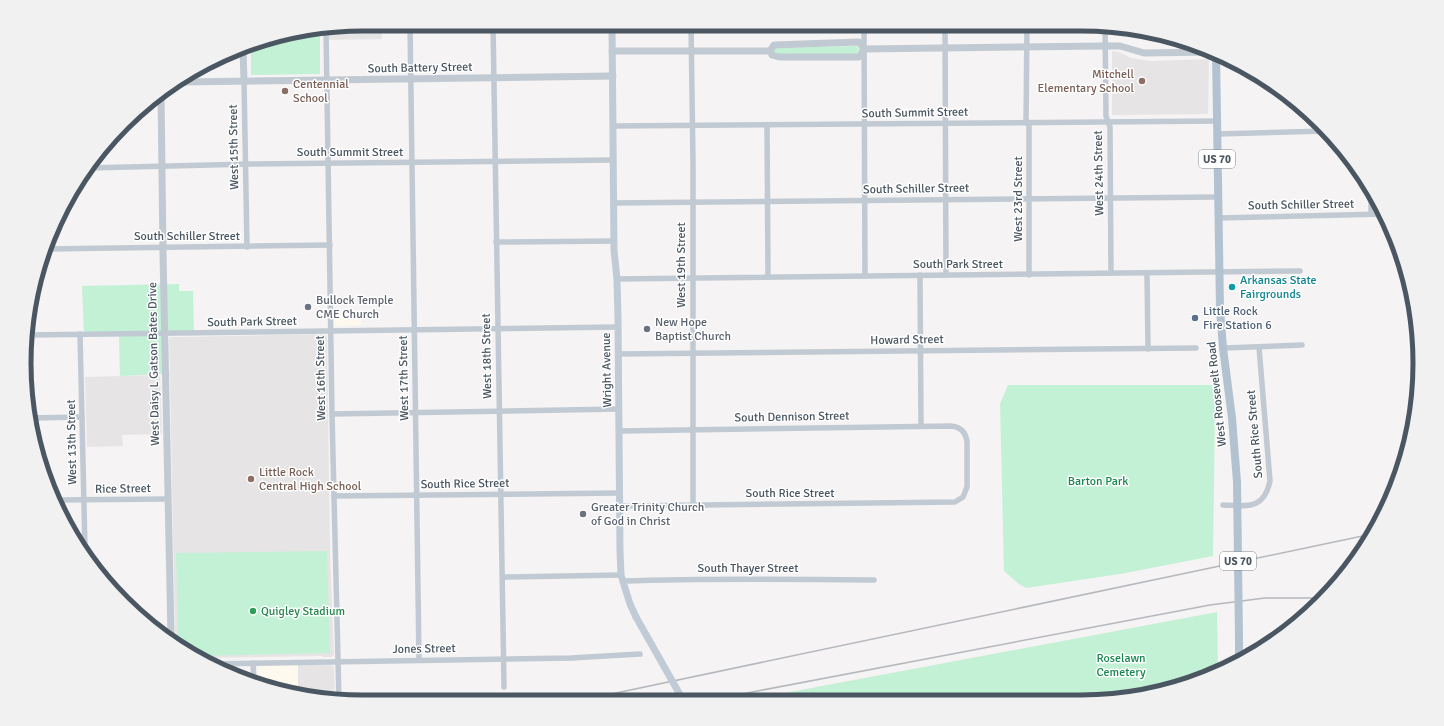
<svg xmlns="http://www.w3.org/2000/svg" width="1444" height="726" viewBox="0 0 1444 726" font-family="Signika,sans-serif">
	<rect width="100%" height="100%" fill="#f5f3f3"/>
	<!-- commercial -->
	<g fill="#fdf9ef">
		<path d="M 361,310 L 361,325 L 336,326 L 334,324 L 334,311 Z"/>
		<path d="M 298,665 L 298,694 L 275,691 L 258,684 L 257,670 L 260,666 Z"/>
	</g>
	<!-- education -->
	<g fill="#e6e4e5">
		<path d="M 363,24 L 381,24 L 382,39 L 326,40 L 326,30 Z"/>
		<path d="M 1112,51 L 1119,52 L 1131,58 L 1150,61 L 1209,59 L 1208,114 L 1112,115 Z"/>
		<path d="M 324,334 L 327,336 L 330,552 L 334,655 L 331,657 L 323,657 L 322,656 L 201,658 L 175,640 L 170,376 L 165,374 L 170,373 L 169,339 L 171,337 L 178,337 Z"/>
		<path d="M 160,375 L 162,434 L 122,435 L 123,446 L 87,447 L 85,377 Z"/>
		<path d="M 298,665 L 331,665 L 334,667 L 335,700 L 298,694 Z"/>
	</g>
	<!-- green -->
	<g fill="#c3f1d5">
		<path d="M 320,31 L 320,74 L 251,75 L 251,44 L 254,42 Z"/>
		<path d="M 856,46 L 858,47 L 859,50 L 856,54 L 777,55 L 774,53 L 774,48 Z"/>
		<path d="M 179,284 L 179,291 L 193,291 L 194,333 L 164,334 L 165,374 L 120,376 L 119,334 L 84,334 L 82,286 Z"/>
		<path d="M 1008,385 L 1213,385 L 1215,409 L 1213,556 L 1120,574 L 1026,588 L 1019,584 L 1004,571 L 1000,404 Z"/>
		<path d="M 327,551 L 330,653 L 197,656 L 178,642 L 176,553 Z"/>
		<path d="M 1217,612 L 1218,672 L 1211,676 L 1125,699 L 747,700 Z"/>
	</g>
	<g fill="none" stroke-linecap="round" stroke-linejoin="round">
		<!-- minor -->
		<g stroke="#c1cad2" stroke-width="5.5">
			<path d="M 410,24 L 419,660"/>
			<path d="M 493,24 L 504,687"/>
			<path d="M 691,24 L 693,163 L 693,505"/>
			<path d="M 864,24 L 865,276"/>
			<path d="M 945,25 L 946,275"/>
			<path d="M 1105,25 L 1106,116 L 1110,127 L 1111,273"/>
			<path d="M 326,30 L 332,414 L 339,701"/>
			<path d="M 244,81 L 247,247"/>
			<path d="M 1026,123 L 1027,25"/>
			<path d="M 1029,123 L 1029,275"/>
			<path d="M 767,125 L 768,277"/>
			<path d="M 613,126 L 1217,121"/>
			<path d="M 1217,134 L 1327,131"/>
			<path d="M 88,168 L 251,164 L 613,160"/>
			<path d="M 614,203 L 1218,197"/>
			<path d="M 1371,214 L 1371,188"/>
			<path d="M 1218,218 L 1384,214"/>
			<path d="M 496,242 L 614,241"/>
			<path d="M 45,249 L 330,245"/>
			<path d="M 1147,273 L 1148,349"/>
			<path d="M 920,275 L 921,426"/>
			<path d="M 617,279 L 1300,271"/>
			<path d="M 80,334 L 85,549"/>
			<path d="M 29,335 L 618,327"/>
			<path d="M 1223,348 L 1302,345"/>
			<path d="M 618,354 L 1196,348"/>
			<path d="M 332,414 L 619,409"/>
			<path d="M 30,418 L 82,417"/>
			<path d="M 619,431 L 951,426 C 960,427 966,432 967,442 L 967,487 L 963,497 L 955,502 L 619,506"/>
			<path d="M 334,496 L 620,493"/>
			<path d="M 55,500 L 168,499"/>
			<path d="M 1223,505 C 1247,506 1264,510 1270,481 L 1259,347"/>
			<path d="M 503,577 L 621,575"/>
			<path d="M 623,581 C 707,578 790,579 874,580"/>
			<path d="M 253,663 L 254,682"/>
			<path d="M 209,664 L 571,658 L 640,654"/>
		</g>
		<!-- tertiary -->
		<g stroke="#c1cad2" stroke-width="7">
			<path d="M 243,48 L 244,81"/>
			<path d="M 864,49 L 1105,46 L 1120,46 L 1144,53 L 1212,52"/>
			<path d="M 612,51 L 770,51"/>
			<path d="M 770,51 L 772,55 L 779,57 L 859,57 L 864,49"/>
			<path d="M 770,51 L 774,45 L 859,42 L 864,49"/>
			<path d="M 179,82 L 613,76"/>
			<path d="M 161,92 L 163,253 L 171,637"/>
		</g>
		<!-- secondary -->
		<path stroke="#c1cbd6" stroke-width="7" d="M 612,24 L 614,250 L 617,279 L 618,318 L 620,551 L 621,575 L 630,604 L 636,617"/>
		<!-- primary -->
		<g stroke="#b3c2d1" stroke-width="8">
			<path d="M 1216,53 L 1220,309 L 1223,348 L 1232,418 L 1237,482"/>
			<path d="M 1239,660 L 1239,639"/>
		</g>
		<!-- rail -->
		<g stroke="#b5b8bd" stroke-width="1.5">
			<path d="M 710,700 L 1210,605 L 1265,598 L 1321,598"/>
			<path d="M 578,701 L 1372,534"/>
		</g>
		<!-- secondary-bridge -->
		<path stroke="#c1cbd6" stroke-width="7" d="M 636,617 L 683,700"/>
		<!-- primary-bridge -->
		<path stroke="#b3c2d1" stroke-width="8" d="M 1237,482 L 1239,639"/>
	</g>
	<!-- markers -->
	<g fill="#8d6e63" stroke="#fff" stroke-width="1.5">
		<circle cx="1142" cy="81" r="4"/>
		<circle cx="285" cy="91" r="4"/>
		<circle cx="251" cy="479" r="4"/>
	</g>
	<circle fill="#0f9aa8" stroke="#fff" stroke-width="1.5" cx="1232" cy="287" r="4"/>
	<g fill="#6b7280" stroke="#fff" stroke-width="1.5">
		<circle cx="308" cy="307" r="4"/>
		<circle cx="647" cy="329" r="4"/>
		<circle cx="583" cy="514" r="4"/>
	</g>
	<circle fill="#5c6f8a" stroke="#fff" stroke-width="1.5" cx="1195" cy="318" r="4"/>
	<circle fill="#2e9e5b" stroke="#fff" stroke-width="1.5" cx="253" cy="611" r="4"/>
	<g text-anchor="middle" dominant-baseline="central" stroke-width="3" stroke-linejoin="round" paint-order="stroke">
		<!-- shield labels -->
		<g fill="#fff" stroke="#808990" stroke-width="1">
			<rect x="1199" y="150" width="36" height="18" rx="3"/>
			<rect x="1220" y="552" width="36" height="18" rx="3"/>
		</g>
		<g font-size="11" font-weight="bold" fill="#4a5661">
			<text x="1217" y="159">US 70</text>
			<text x="1238" y="561">US 70</text>
		</g>
		<!-- street labels -->
		<g font-size="12" fill="#4a5661" stroke="#fff">
			<text transform="translate(420 68) rotate(-1)">South Battery Street</text>
			<text transform="translate(915 113) rotate(-1)">South Summit Street</text>
			<text transform="translate(234 147) rotate(-91)">West 15th Street</text>
			<text x="350" y="152">South Summit Street</text>
			<text transform="translate(1099 173) rotate(-91)">West 24th Street</text>
			<text transform="translate(916 189) rotate(-1)">South Schiller Street</text>
			<text transform="translate(1018 199) rotate(-90)">West 23rd Street</text>
			<text transform="translate(1301 205) rotate(-1)">South Schiller Street</text>
			<text x="187" y="236">South Schiller Street</text>
			<text x="958" y="264">South Park Street</text>
			<text transform="translate(681 265) rotate(-90)">West 19th Street</text>
			<text transform="translate(252 322) rotate(-1)">South Park Street</text>
			<text transform="translate(907 340) rotate(-1)">Howard Street</text>
			<text transform="translate(487 356) rotate(-91)">West 18th Street</text>
			<text transform="translate(154 364) rotate(-91)">West Daisy L Gatson Bates Drive</text>
			<text transform="translate(607 370) rotate(-91)">Wright Avenue</text>
			<text transform="translate(321 378) rotate(-91)">West 16th Street</text>
			<text transform="translate(404 378) rotate(-91)">West 17th Street</text>
			<text transform="translate(1217 394) rotate(-96)">West Roosevelt Road</text>
			<text transform="translate(792 417) rotate(-1)">South Dennison Street</text>
			<text transform="translate(1255 434) rotate(-95)">South Rice Street</text>
			<text transform="translate(72 442) rotate(-91)">West 13th Street</text>
			<text transform="translate(465 484) rotate(-1)">South Rice Street</text>
			<text transform="translate(123 489) rotate(-1)">Rice Street</text>
			<text x="790" y="493">South Rice Street</text>
			<text x="748" y="568">South Thayer Street</text>
			<text transform="translate(424 649) rotate(-1)">Jones Street</text>
		</g>
		<!-- education labels -->
		<g font-size="12" fill="#785e54" stroke="#fff" text-anchor="start">
			<text x="1134" y="74" text-anchor="end">Mitchell<tspan x="1134" dy="14">Elementary School</tspan></text>
			<text x="293" y="84">Centennial<tspan x="293" dy="14">School</tspan></text>
			<text x="259" y="472">Little Rock<tspan x="259" dy="14">Central High School</tspan></text>
		</g>
		<!-- culture labels -->
		<g font-size="12" fill="#0d838f" stroke="#fff" text-anchor="start">
			<text x="1240" y="280">Arkansas State<tspan x="1240" dy="14">Fairgrounds</tspan></text>
		</g>
		<!-- worship labels -->
		<g font-size="12" fill="#5b616d" stroke="#fff" text-anchor="start">
			<text x="316" y="300">Bullock Temple<tspan x="316" dy="14">CME Church</tspan></text>
			<text x="655" y="322">New Hope<tspan x="655" dy="14">Baptist Church</tspan></text>
			<text x="591" y="507">Greater Trinity Church<tspan x="591" dy="14">of God in Christ</tspan></text>
		</g>
		<!-- service labels -->
		<g font-size="12" fill="#4e5e75" stroke="#fff" text-anchor="start">
			<text x="1203" y="311">Little Rock<tspan x="1203" dy="14">Fire Station 6</tspan></text>
		</g>
		<!-- park labels -->
		<g font-size="12" fill="#17864f" stroke="#fff">
			<text x="1098" y="481">Barton Park</text>
			<text x="1121" y="658">Roselawn<tspan x="1121" dy="14">Cemetery</tspan></text>
		</g>
		<!-- leisure labels -->
		<g font-size="12" fill="#27864d" stroke="#fff" text-anchor="start">
			<text x="261" y="611">Quigley Stadium</text>
		</g>
	</g>
	<!-- crop -->
	<path d="M0 0H1444V726H0ZM363 31H1081A332 332 0 0 1 1413 363V363A332 332 0 0 1 1081 695H363A332 332 0 0 1 31 363V363A332 332 0 0 1 363 31Z" fill="#f1f1f2" fill-rule="evenodd"/>
	<path fill="none" stroke="#4a5661" stroke-width="5" d="M363 31H1081A332 332 0 0 1 1413 363V363A332 332 0 0 1 1081 695H363A332 332 0 0 1 31 363V363A332 332 0 0 1 363 31Z"/>
</svg>
